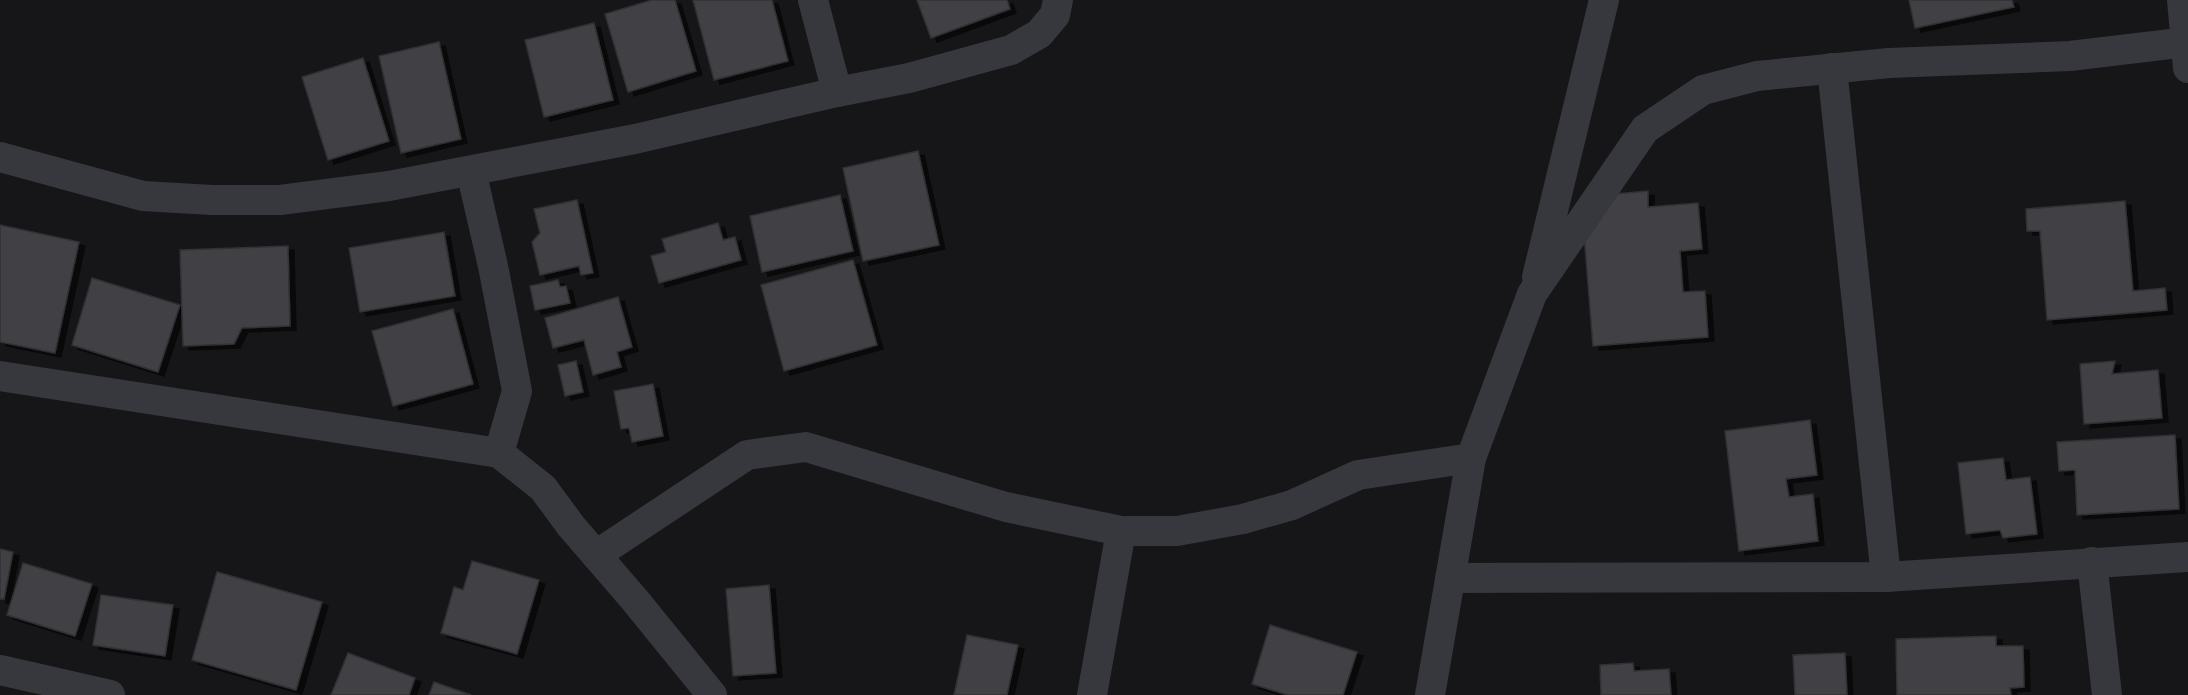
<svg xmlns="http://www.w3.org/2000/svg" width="2188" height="695" viewBox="0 0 2188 695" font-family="Signika,sans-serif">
	<defs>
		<filter id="shadow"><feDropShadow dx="6" dy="4" stdDeviation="0" flood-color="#0009"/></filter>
	</defs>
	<rect width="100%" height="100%" fill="#161618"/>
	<!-- building -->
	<g fill="#404145" stroke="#303034" stroke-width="1.5" filter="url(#shadow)">
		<path d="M 652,0 L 675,0 L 696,71 L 628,92 L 605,14 Z"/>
		<path d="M 693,0 L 772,0 L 788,61 L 714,80 Z"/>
		<path d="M 917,0 L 1007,0 L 1010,9 L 931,38 Z"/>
		<path d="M 1909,0 L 2012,0 L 2014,7 L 1915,28 Z"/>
		<path d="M 594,23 L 613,100 L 544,117 L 525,40 Z"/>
		<path d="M 439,42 L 461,139 L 401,153 L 379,56 Z"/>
		<path d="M 363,58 L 389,141 L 328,160 L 302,77 Z"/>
		<path d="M 918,151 L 939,245 L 863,261 L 843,168 Z"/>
		<path d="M 1648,191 L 1648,207 L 1698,203 L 1702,249 L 1680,251 L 1683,292 L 1705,291 L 1708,337 L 1593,346 L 1581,197 Z"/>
		<path d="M 840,195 L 853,251 L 762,272 L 750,216 Z"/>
		<path d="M 577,200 L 593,273 L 581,275 L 579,266 L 540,275 L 532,242 L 540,233 L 534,209 Z"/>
		<path d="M 2125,201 L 2133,291 L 2165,288 L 2167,310 L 2047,320 L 2040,231 L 2027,231 L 2026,209 Z"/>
		<path d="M 718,223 L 723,240 L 735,237 L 741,260 L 659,283 L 651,256 L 666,252 L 662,239 Z"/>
		<path d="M 0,225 L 79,242 L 55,353 L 0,342 Z"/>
		<path d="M 444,232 L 455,296 L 360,312 L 349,248 Z"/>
		<path d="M 288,246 L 290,326 L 242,328 L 234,344 L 183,346 L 180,250 Z"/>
		<path d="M 853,260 L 877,345 L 784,371 L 761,285 Z"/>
		<path d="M 92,278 L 180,305 L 158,372 L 72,345 Z"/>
		<path d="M 558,280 L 560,287 L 566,286 L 570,303 L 535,310 L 530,286 Z"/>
		<path d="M 618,297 L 632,347 L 617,352 L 621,367 L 593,375 L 584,340 L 553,348 L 545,318 Z"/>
		<path d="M 453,309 L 473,384 L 393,406 L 372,331 Z"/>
		<path d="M 576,361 L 583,392 L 565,396 L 558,365 Z"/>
		<path d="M 2115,361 L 2112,374 L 2158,370 L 2162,418 L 2084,424 L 2080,364 Z"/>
		<path d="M 653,384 L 663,436 L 632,442 L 629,428 L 621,429 L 614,391 Z"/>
		<path d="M 1810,420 L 1817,475 L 1786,479 L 1789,497 L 1813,494 L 1818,541 L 1739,551 L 1725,431 Z"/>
		<path d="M 2175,435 L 2179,509 L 2077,515 L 2075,470 L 2059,471 L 2057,442 Z"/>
		<path d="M 2003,458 L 2006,480 L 2030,477 L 2037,534 L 2003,538 L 2000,530 L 1966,534 L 1958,463 Z"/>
		<path d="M 0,549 L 13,552 L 4,599 L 0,599 Z"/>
		<path d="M 472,561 L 539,580 L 517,654 L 441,633 L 454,587 L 463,590 Z"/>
		<path d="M 23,563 L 92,584 L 75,636 L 7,615 Z"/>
		<path d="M 217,572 L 322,602 L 296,690 L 192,660 Z"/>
		<path d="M 769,585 L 776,673 L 733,676 L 726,589 Z"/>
		<path d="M 101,595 L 173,605 L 165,656 L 93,645 Z"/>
		<path d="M 1270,625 L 1357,652 L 1343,695 L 1288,695 L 1252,684 Z"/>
		<path d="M 967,635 L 1018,645 L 1007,695 L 954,695 Z"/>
		<path d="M 1996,636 L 1996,646 L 2023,646 L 2024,687 L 2010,688 L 2011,695 L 1897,695 L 1896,639 Z"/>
		<path d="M 348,653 L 415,678 L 409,695 L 331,695 Z"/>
		<path d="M 1845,653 L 1847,695 L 1795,695 L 1793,655 Z"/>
		<path d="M 1633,663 L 1634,671 L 1669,669 L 1671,695 L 1601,695 L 1600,665 Z"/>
		<path d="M 434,682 L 471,695 L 429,695 Z"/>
	</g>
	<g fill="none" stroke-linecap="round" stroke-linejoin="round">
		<!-- minor -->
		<g stroke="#37383d" stroke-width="30">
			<path d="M 813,0 L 837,92"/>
			<path d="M 2182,0 L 2188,68"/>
			<path d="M 1832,68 L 1886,577"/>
			<path d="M 0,157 L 143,196 L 212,200 L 280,200 L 389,186 L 635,139 L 837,92 L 909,78 L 1011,50 L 1039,34 L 1055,15 L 1058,0"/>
			<path d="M 471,171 L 493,266 L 517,391 L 499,453"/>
			<path d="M 1537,277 L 1604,0"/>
			<path d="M 0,376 L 499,453 L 543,488 L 571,526 L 634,599 L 712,695"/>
			<path d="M 596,555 L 747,455 L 806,447 L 1006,507 L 1121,531 L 1177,531 L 1243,519 L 1292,505 L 1358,475 L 1471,458"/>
			<path d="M 2092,562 L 2107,695"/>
			<path d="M 1450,578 L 1886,577 L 2188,557"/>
			<path d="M 0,670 L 110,695"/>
			<path d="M 1092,695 L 1121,531"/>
			<path d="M 1430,695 L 1471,458 L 1532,294 L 1645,129 L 1703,90 L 1757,76 L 1889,63 L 2070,56 L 2188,42"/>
		</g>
	</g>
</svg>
